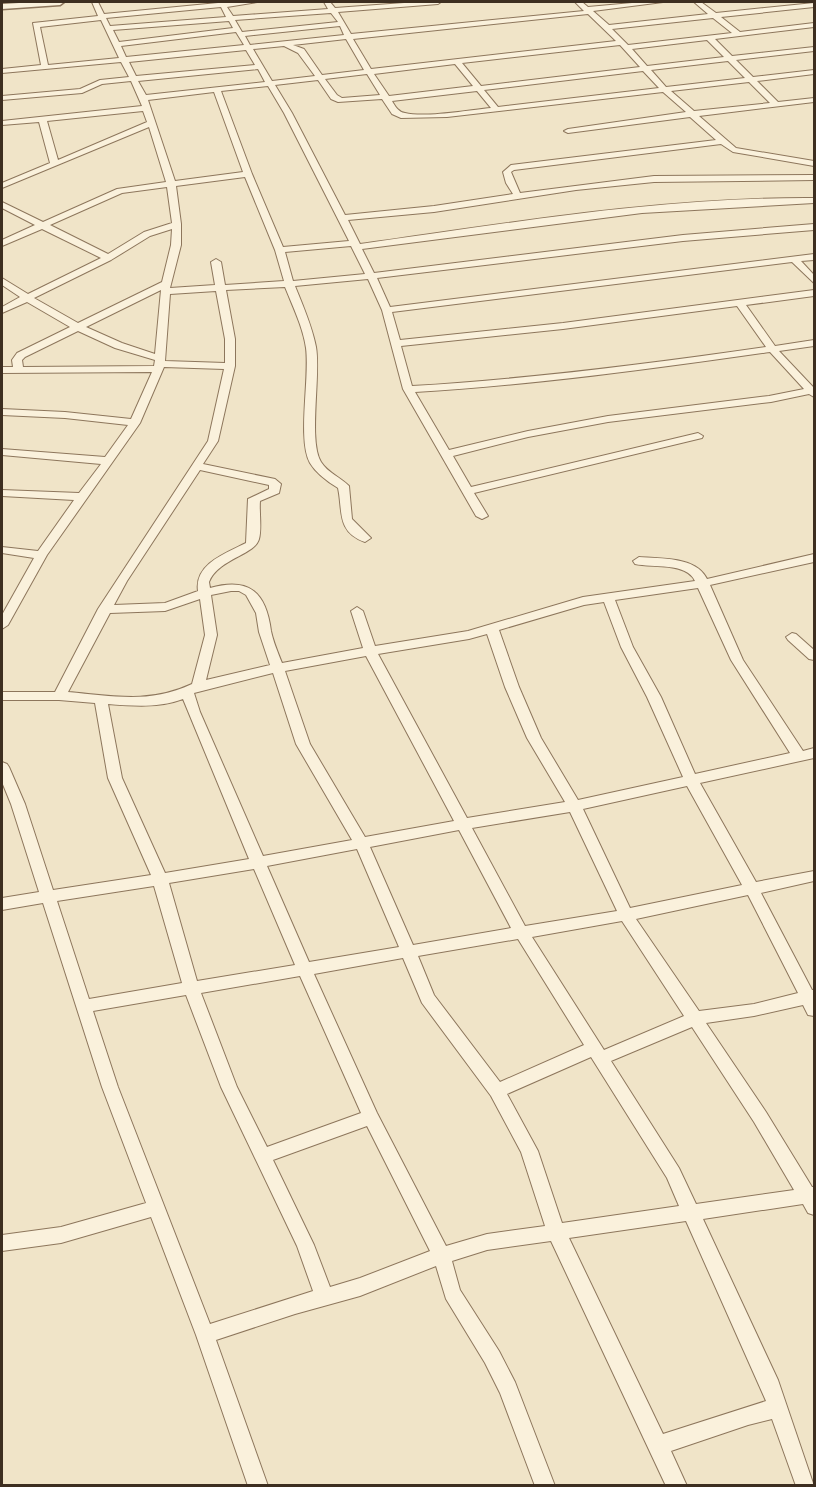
<svg xmlns="http://www.w3.org/2000/svg" width="816" height="1487" viewBox="0 0 816 1487" font-family="'Roboto Serif',serif">
	<rect width="100%" height="100%" fill="#f0e4c8"/>
	<g fill="none" stroke-linecap="round" stroke-linejoin="round">
		<!-- minor casing -->
		<g stroke="#8d765c" stroke-width="2">
			<g id="minor">
				<path d="M 92,2 L 98,2 L 104,14 L 218,3 L 218,2 L 257,2 L 227,7 L 233,16 L 328,9 L 324,2 L 330,2 L 335,8 L 418,2 L 441,2 L 438,4 L 338,12 L 351,34 L 584,11 L 575,2 L 582,2 L 588,7 L 643,2 L 663,2 L 593,11 L 609,25 L 708,14 L 694,2 L 701,2 L 716,13 L 814,3 L 814,7 L 721,17 L 740,32 L 814,23 L 814,27 L 715,39 L 732,56 L 814,47 L 814,51 L 736,60 L 753,77 L 814,70 L 814,74 L 757,81 L 778,102 L 814,98 L 814,102 L 699,116 L 736,148 L 814,161 L 814,166 L 733,152 L 721,144 L 514,170 L 511,172 L 520,193 L 654,176 L 814,175 L 814,180 L 654,182 L 576,190 L 434,212 L 348,220 L 360,244 C 510,223 662,197 814,198 L 814,203 L 642,213 L 362,249 L 374,273 L 683,235 L 814,224 L 814,230 L 683,241 L 377,278 L 390,307 L 814,254 L 814,260 L 801,261 L 814,275 L 814,283 L 792,262 L 392,312 L 400,340 L 563,323 L 814,290 L 814,296 L 746,305 L 775,346 L 814,340 L 814,346 L 779,351 L 814,388 L 814,397 L 809,394 L 771,402 L 608,422 L 528,437 L 453,456 L 471,487 L 698,433 L 703,436 L 702,438 L 474,493 L 488,516 L 482,519 L 476,516 L 403,389 L 382,310 L 368,279 L 295,286 C 303,306 312,326 316,347 C 321,375 308,441 321,462 C 328,473 340,477 349,486 L 352,519 L 371,538 L 365,542 C 336,532 343,510 338,488 C 328,482 316,473 310,463 C 297,440 310,378 306,348 C 303,327 293,307 285,287 L 226,290 L 235,339 L 235,366 L 218,441 L 203,464 L 275,479 L 281,484 L 279,493 L 260,501 C 259,513 262,528 259,539 C 255,555 218,559 209,582 L 210,588 C 249,577 266,592 271,631 C 273,641 278,653 282,663 L 363,648 L 351,611 L 357,607 L 363,611 L 375,646 L 468,631 L 583,597 L 695,581 C 687,562 652,568 635,564 L 633,561 L 639,557 C 660,559 696,556 707,579 L 814,554 L 814,562 L 710,585 L 743,660 L 803,751 L 814,748 L 814,758 L 700,783 L 756,882 L 814,871 L 814,881 L 761,893 L 812,990 L 814,990 L 814,1016 L 808,1015 L 803,1005 L 754,1016 L 706,1023 L 766,1112 L 812,1187 L 814,1187 L 814,1215 L 808,1213 L 803,1204 L 703,1219 L 778,1380 L 814,1486 L 796,1486 L 772,1419 L 748,1425 L 671,1451 L 687,1486 L 666,1486 L 551,1241 L 487,1250 L 452,1261 L 460,1290 L 499,1351 L 515,1382 L 555,1486 L 535,1486 L 500,1393 L 485,1363 L 446,1299 L 436,1266 L 360,1296 L 295,1314 L 216,1340 L 268,1486 L 248,1486 L 196,1335 L 151,1217 L 61,1243 L 2,1251 L 2,1235 L 61,1227 L 146,1203 L 102,1087 L 43,903 L 2,910 L 2,898 L 39,892 L 11,804 L 2,782 L 2,762 L 7,764 L 9,767 L 25,804 L 53,890 L 151,875 L 108,778 L 95,703 L 59,700 L 2,700 L 2,692 L 55,692 L 98,609 L 208,441 L 224,369 L 164,367 L 140,423 L 47,555 L 8,625 L 2,629 L 2,615 L 34,558 L 2,553 L 2,547 L 38,551 L 74,500 L 2,496 L 2,490 L 79,493 L 101,464 L 2,455 L 2,449 L 105,457 L 128,425 L 65,418 L 2,415 L 2,409 L 65,412 L 131,419 L 152,372 L 2,373 L 2,367 L 13,367 L 12,360 L 17,353 L 70,327 L 27,302 L 2,313 L 2,307 L 20,297 L 2,285 L 2,278 L 28,294 L 101,258 L 42,229 L 2,246 L 2,240 L 35,225 L 2,208 L 2,202 L 43,222 L 117,189 L 166,182 L 149,127 L 2,188 L 2,183 L 50,163 L 39,122 L 2,125 L 2,121 L 142,106 L 131,81 L 102,84 L 82,93 L 2,100 L 2,96 L 80,89 L 100,80 L 129,77 L 121,62 L 2,73 L 2,69 L 41,65 L 33,23 L 98,16 ZM 221,7 L 226,17 L 110,26 L 106,18 ZM 331,13 L 338,22 L 242,32 L 235,20 ZM 588,14 L 616,41 L 371,69 L 353,39 ZM 713,18 L 732,33 L 628,45 L 612,29 ZM 101,20 L 119,58 L 48,65 L 40,27 ZM 229,21 L 233,28 L 119,42 L 113,30 ZM 340,26 L 344,35 L 250,45 L 245,36 ZM 236,32 L 244,45 L 126,57 L 121,46 ZM 346,39 L 364,70 L 322,75 L 304,49 L 293,45 ZM 707,40 L 724,57 L 647,66 L 632,49 ZM 620,45 L 640,67 L 481,86 L 462,63 ZM 284,46 L 298,53 L 315,76 L 272,81 L 253,49 ZM 246,50 L 255,65 L 136,76 L 129,62 ZM 728,61 L 745,78 L 666,87 L 651,70 ZM 455,64 L 473,86 L 389,96 L 374,74 ZM 258,69 L 265,82 L 146,95 L 138,81 ZM 643,71 L 659,88 L 498,107 L 484,90 ZM 367,74 L 380,95 L 342,98 L 337,95 L 325,79 ZM 318,80 L 331,99 L 338,102 L 382,99 L 392,114 L 401,118 L 447,117 L 663,92 L 686,112 L 568,129 L 564,131 L 568,133 L 690,117 L 716,140 L 511,165 L 503,172 L 506,183 L 513,194 L 434,206 L 345,215 L 292,113 L 275,85 ZM 749,82 L 770,103 L 694,111 L 671,91 ZM 268,86 L 284,113 L 349,241 L 283,247 L 252,174 L 221,91 ZM 477,91 L 491,108 C 469,110 425,118 405,113 C 398,112 395,106 392,101 ZM 214,92 L 243,172 L 175,181 L 148,100 ZM 143,111 L 147,122 L 58,160 L 47,121 ZM 245,177 L 275,250 L 284,281 L 225,285 L 221,262 L 216,259 L 211,262 L 215,285 L 170,288 L 181,245 L 181,224 L 176,186 ZM 167,187 L 172,223 L 144,232 L 108,254 L 50,225 L 122,193 ZM 172,229 L 171,245 L 162,282 L 78,323 L 34,298 L 111,260 L 150,236 ZM 351,246 L 365,274 L 293,281 L 285,252 ZM 161,290 L 155,354 L 122,343 L 86,327 ZM 216,291 L 225,339 L 225,363 L 165,361 L 170,294 ZM 737,306 L 766,347 C 649,364 530,379 412,386 L 401,346 L 563,329 ZM 78,331 L 115,348 L 155,360 L 154,366 L 23,367 L 22,360 L 25,357 ZM 770,352 L 804,389 L 769,396 L 608,416 L 528,431 L 449,450 L 415,392 C 533,385 652,369 770,352 ZM 200,470 L 269,485 L 269,489 L 248,499 L 246,543 C 226,553 194,564 198,591 L 165,603 L 114,605 L 127,581 ZM 698,588 L 731,660 L 790,753 L 695,774 L 661,697 L 633,647 L 615,600 ZM 231,591 L 239,591 L 246,595 L 256,613 L 259,632 L 270,665 L 206,680 L 217,635 L 211,595 ZM 200,599 L 205,635 L 192,684 C 149,704 114,696 68,692 L 110,613 L 165,611 ZM 604,602 L 621,647 L 647,697 L 683,777 L 578,800 L 541,738 L 519,687 L 499,630 L 584,605 ZM 487,634 L 505,687 L 527,738 L 565,802 L 467,818 L 378,654 L 469,639 ZM 366,656 L 454,821 L 365,837 L 310,744 L 285,671 ZM 273,673 L 296,744 L 352,840 L 263,856 L 200,712 L 194,693 ZM 183,699 L 249,859 L 165,873 L 122,778 L 108,704 C 133,706 159,708 183,699 ZM 687,786 L 742,885 L 630,908 L 583,809 ZM 570,812 L 617,911 L 525,926 L 472,828 ZM 459,830 L 511,928 L 413,945 L 370,847 ZM 357,849 L 399,947 L 309,962 L 267,866 ZM 254,869 L 295,965 L 197,981 L 169,883 ZM 154,886 L 182,983 L 89,999 L 57,901 ZM 748,895 L 798,993 L 754,1004 L 699,1011 L 636,919 ZM 622,921 L 684,1016 L 604,1050 L 532,937 ZM 518,939 L 584,1045 L 500,1082 L 434,995 L 418,956 ZM 403,958 L 422,1003 L 491,1096 L 521,1152 L 545,1226 L 487,1234 L 446,1246 L 377,1113 L 314,974 ZM 300,976 L 361,1113 L 267,1147 L 237,1087 L 201,993 ZM 186,995 L 221,1087 L 297,1246 L 313,1291 L 210,1324 L 118,1087 L 93,1011 ZM 692,1027 L 754,1122 L 794,1190 L 696,1204 L 679,1168 L 611,1061 ZM 591,1057 L 667,1178 L 679,1206 L 562,1223 L 538,1151 L 507,1094 ZM 367,1126 L 430,1251 L 360,1278 L 330,1287 L 314,1245 L 273,1160 ZM 686,1221 L 766,1401 L 663,1434 L 569,1238 Z"/>
				<path d="M 792,633 L 796,634 L 814,650 L 814,660 L 809,659 L 788,640 L 786,637 Z"/>
			</g>
		</g>
		<!-- tertiary casing -->
		<g stroke="#8d765c" stroke-width="3">
			<path id="tertiary" d="M 36,2 L 64,2 L 60,5 L 2,9 L 2,4 Z"/>
		</g>
		<!-- minor -->
		<use href="#minor" fill="#faf1dc" fill-rule="evenodd"/>
		<!-- tertiary -->
		<use href="#tertiary" fill="#faf1dc" fill-rule="evenodd"/>
	</g>
	<!-- border -->
	<rect width="816" height="1487" fill="none" stroke="#3d2e20" stroke-width="6"/>
</svg>
